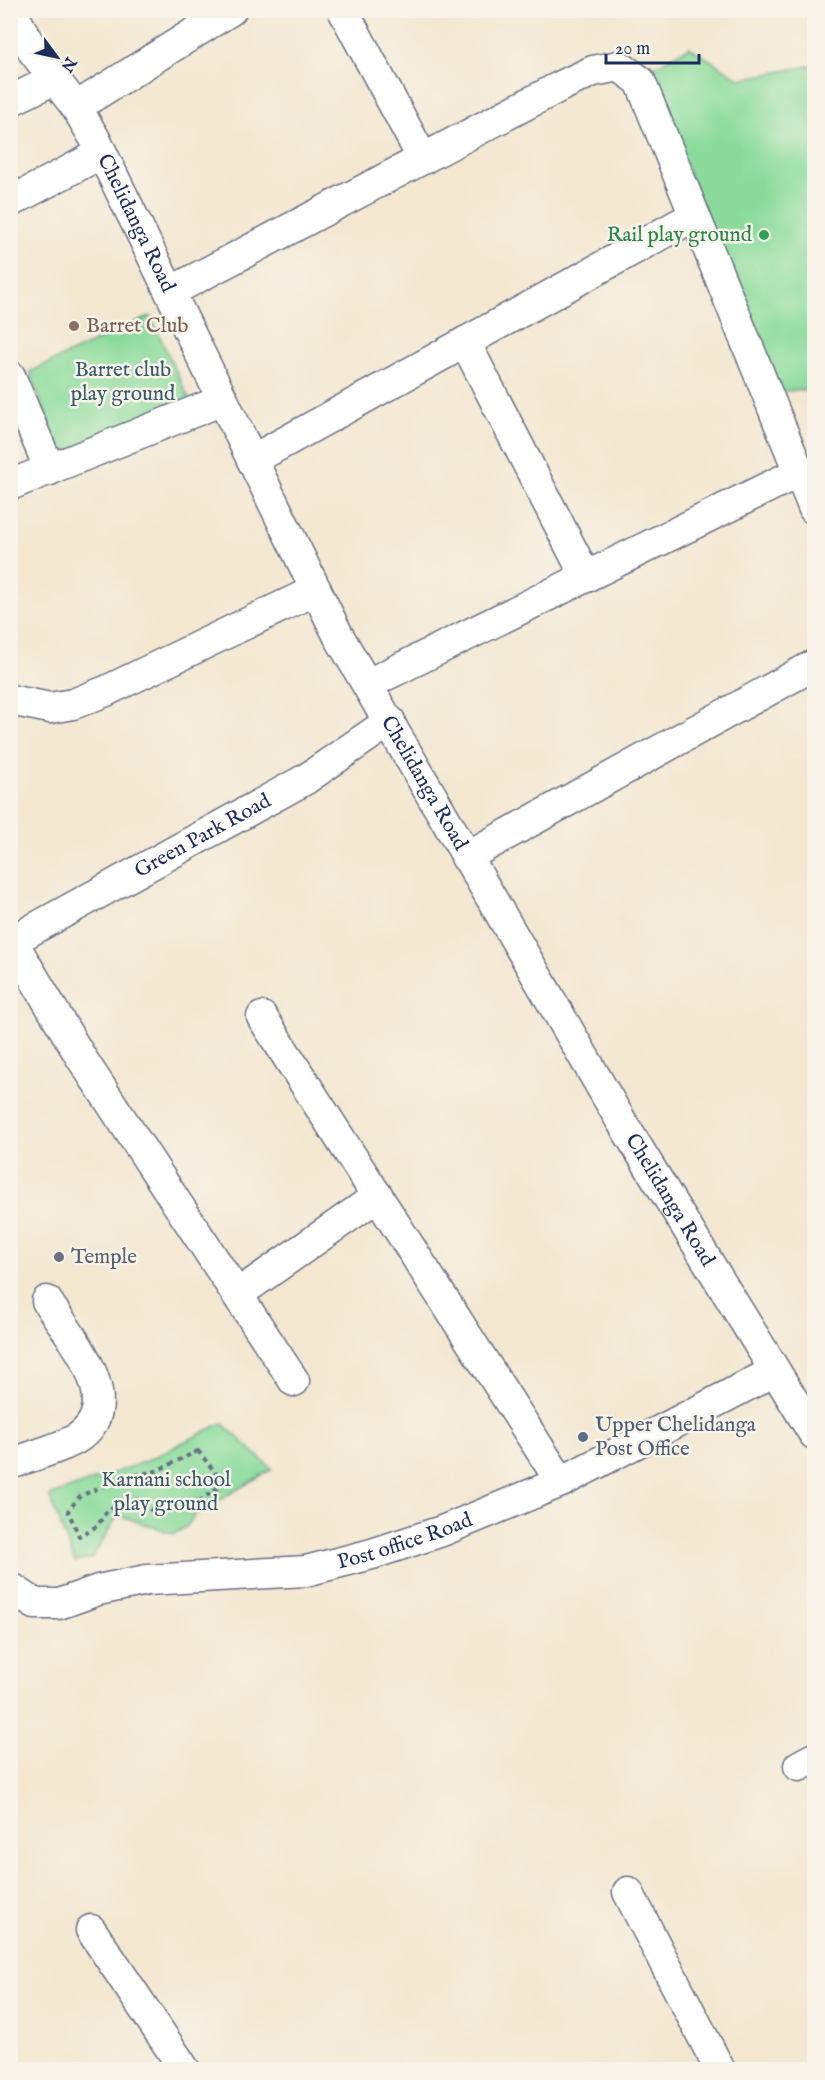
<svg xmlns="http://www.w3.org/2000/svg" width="825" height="2080" viewBox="0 0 825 2080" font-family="'IM FELL English',serif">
	<rect width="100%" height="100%" fill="#f7f3e8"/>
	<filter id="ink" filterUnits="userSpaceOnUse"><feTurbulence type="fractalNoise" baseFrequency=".0167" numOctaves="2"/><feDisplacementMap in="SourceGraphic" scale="12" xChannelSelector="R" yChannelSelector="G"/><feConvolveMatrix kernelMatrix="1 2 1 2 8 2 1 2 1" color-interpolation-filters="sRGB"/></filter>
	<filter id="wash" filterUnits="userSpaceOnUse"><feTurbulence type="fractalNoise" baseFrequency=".008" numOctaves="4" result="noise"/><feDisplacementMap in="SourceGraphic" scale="24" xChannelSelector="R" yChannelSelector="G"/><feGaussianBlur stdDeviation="1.35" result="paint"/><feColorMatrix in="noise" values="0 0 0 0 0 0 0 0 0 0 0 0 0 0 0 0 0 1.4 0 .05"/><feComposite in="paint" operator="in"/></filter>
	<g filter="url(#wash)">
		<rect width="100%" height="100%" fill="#f3e7d0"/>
		<!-- green -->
		<g fill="#8adb9b" stroke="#52857c" stroke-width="1.5">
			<path d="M 689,47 L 740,79 L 814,65 L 814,390 L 777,391 L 647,71 Z"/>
			<path d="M 150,316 L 192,405 L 63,463 L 30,372 Z"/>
			<path d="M 222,1423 L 272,1469 L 196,1514 L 186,1527 L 174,1534 L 118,1515 L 92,1558 L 75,1562 L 49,1496 L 144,1462 Z"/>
		</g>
	</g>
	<g filter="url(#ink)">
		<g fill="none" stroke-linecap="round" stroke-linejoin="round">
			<!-- street casing -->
			<g stroke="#676f86" stroke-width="33">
				<g id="street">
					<path id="s1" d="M 11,10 L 33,51 L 76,107 L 94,137 L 338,635 L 620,1119 L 814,1434"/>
					<path d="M 343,10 L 423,159"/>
					<path d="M 10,101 L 55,79"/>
					<path d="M 76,107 L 231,10"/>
					<path d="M 10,202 L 102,153"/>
					<path d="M 170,292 L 561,86 L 593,71 L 619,66 L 640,81 L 814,509"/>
					<path d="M 465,342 L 586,577"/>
					<path d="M 10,376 L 50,470"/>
					<path d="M 252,460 L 694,216"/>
					<path d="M 10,485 L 223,400"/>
					<path d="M 368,684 L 801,471"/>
					<path d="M 10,700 L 50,708 L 73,704 L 106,691 L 316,590"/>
					<path d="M 466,857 L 814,665"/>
					<path d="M 12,941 L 82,1059 L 294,1381"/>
					<path id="s2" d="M 10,942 L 306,779 L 390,721"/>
					<path d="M 262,1017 L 561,1482"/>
					<path d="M 238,1294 L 378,1196"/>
					<path d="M 10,1464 C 28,1457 65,1447 79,1437 C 128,1401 69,1336 47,1301"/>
					<path id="s3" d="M 10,1587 L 35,1604 L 59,1604 L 98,1590 L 147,1580 L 306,1571 L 372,1554 L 442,1531 L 561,1482 L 775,1371"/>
					<path d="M 799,1766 L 814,1758"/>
					<path d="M 628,1892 L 720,2070"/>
					<path d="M 91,1930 L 185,2070"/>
				</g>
			</g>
			<!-- path -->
			<path stroke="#676f86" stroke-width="4" stroke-dasharray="4.5 4.5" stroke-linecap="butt" d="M 198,1451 L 215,1472 L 220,1486 L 188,1510 L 154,1512 L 134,1498 L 108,1510 L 97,1526 L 79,1536 L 68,1511 L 80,1496 L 122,1478 L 156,1471 Z"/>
			<!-- street -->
			<use href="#street" stroke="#fff" stroke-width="30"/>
		</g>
	</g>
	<!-- markers -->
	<circle fill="#2e9e5b" stroke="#f7f3e8" stroke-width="2" cx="764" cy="235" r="6"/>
	<circle fill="#8d6e63" stroke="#f7f3e8" stroke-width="2" cx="74" cy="326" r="6"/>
	<circle fill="#6b7280" stroke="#f7f3e8" stroke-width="2" cx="59" cy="1257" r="6"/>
	<circle fill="#5c6f8a" stroke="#f7f3e8" stroke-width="2" cx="583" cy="1437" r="6"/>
	<g text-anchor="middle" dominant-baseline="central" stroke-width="5" stroke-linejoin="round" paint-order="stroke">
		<!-- street labels -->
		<g font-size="21" fill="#1b2f5e" stroke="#f7f3e8">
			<text stroke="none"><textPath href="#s1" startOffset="248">Chelidanga Road</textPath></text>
			<text stroke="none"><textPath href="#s1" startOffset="878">Chelidanga Road</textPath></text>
			<text stroke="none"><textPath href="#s2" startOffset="220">Green Park Road</textPath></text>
			<text stroke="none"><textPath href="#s1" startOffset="1362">Chelidanga Road</textPath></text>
			<text stroke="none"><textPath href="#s3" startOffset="408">Post office Road</textPath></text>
		</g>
		<!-- leisure labels -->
		<g font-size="21" fill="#27864d" stroke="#f7f3e8" text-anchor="end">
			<text x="752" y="235">Rail play ground</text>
		</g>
		<!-- education labels -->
		<g font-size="21" fill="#785e54" stroke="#f7f3e8" text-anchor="start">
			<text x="86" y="326">Barret Club</text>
		</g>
		<!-- park labels -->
		<g font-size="21" fill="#375a6d" stroke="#f7f3e8">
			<text x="123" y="370">Barret club<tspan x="123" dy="24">play ground</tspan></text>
			<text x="166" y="1480">Karnani school<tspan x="166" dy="24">play ground</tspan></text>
		</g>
		<!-- worship labels -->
		<g font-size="21" fill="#5b616d" stroke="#f7f3e8" text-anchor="start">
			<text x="71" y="1257">Temple</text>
		</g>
		<!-- service labels -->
		<g font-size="21" fill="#4e5e75" stroke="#f7f3e8" text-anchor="start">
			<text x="595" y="1425">Upper Chelidanga<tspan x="595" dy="24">Post Office</tspan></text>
		</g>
	</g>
	<!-- margin -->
	<rect width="825" height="2080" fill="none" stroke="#f7f3e8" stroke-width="36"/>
	<!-- north arrow -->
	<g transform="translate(57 57) rotate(123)" stroke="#f7f3e8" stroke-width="4.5" paint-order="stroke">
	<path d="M0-4.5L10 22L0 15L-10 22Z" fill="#1b2f5e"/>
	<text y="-9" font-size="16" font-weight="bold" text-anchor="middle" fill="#1b2f5e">N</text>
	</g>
	<!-- scale -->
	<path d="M606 54v9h93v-9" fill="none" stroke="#1b2f5e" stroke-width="3"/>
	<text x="615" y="54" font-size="18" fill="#1b2f5e" stroke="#f7f3e8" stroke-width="4.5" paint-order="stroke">20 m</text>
</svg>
